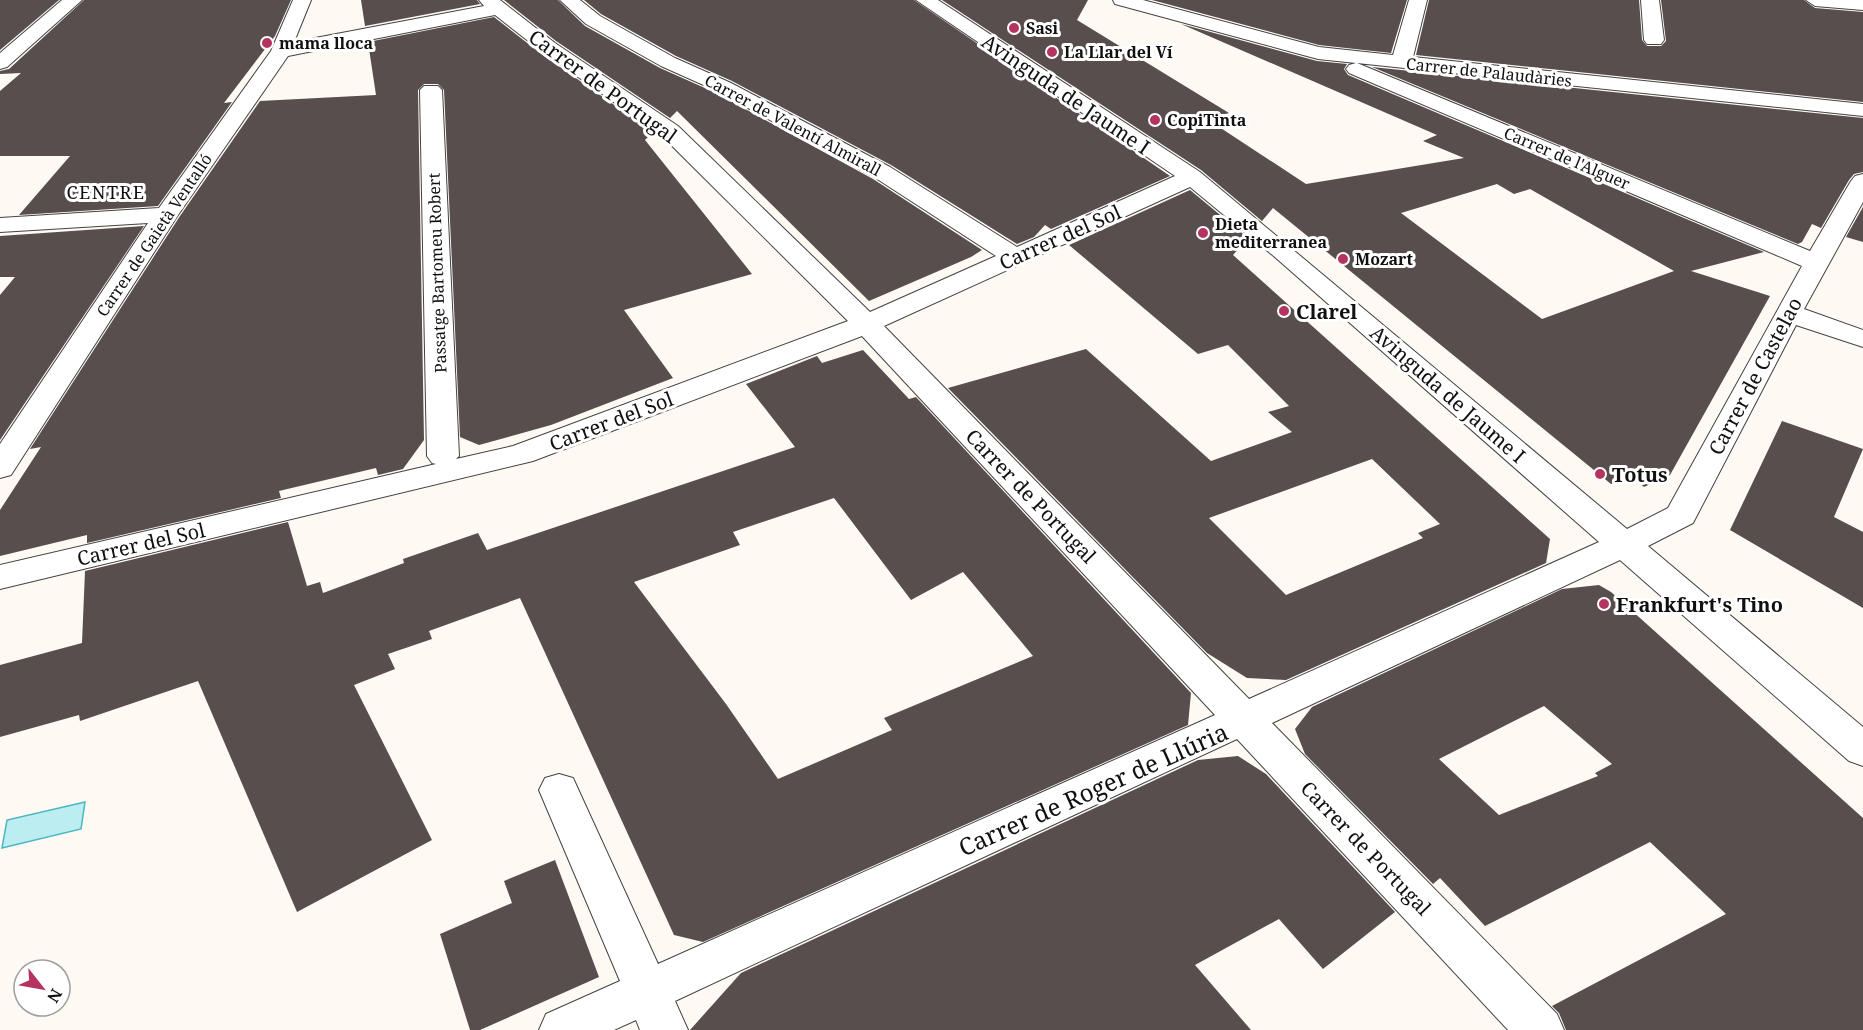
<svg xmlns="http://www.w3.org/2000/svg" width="1863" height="1030" viewBox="0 0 1863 1030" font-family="'Noto Serif',serif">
	<rect width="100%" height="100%" fill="#fef9f3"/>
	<!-- water -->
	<path fill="#bcedf1" stroke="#4ab6c2" stroke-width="1.5" d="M 85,802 L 81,829 L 2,848 L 7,820 Z"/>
	<!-- building -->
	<g fill="#574e4d" fill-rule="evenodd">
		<path d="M 0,0 L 59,0 L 0,50 Z"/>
		<path d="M 84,0 L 291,0 L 275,36 L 224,103 L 232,102 L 158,206 L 19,215 L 70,156 L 0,156 L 0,91 L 21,73 L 0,74 L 0,71 L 9,69 Z"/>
		<path d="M 361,0 L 477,0 L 480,4 L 365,26 Z"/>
		<path d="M 504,0 L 558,0 L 585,26 L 660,68 L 716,93 L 873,179 L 982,250 L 971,257 L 869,301 L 677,111 L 670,118 L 556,41 Z"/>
		<path d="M 584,0 L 914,0 L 1170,176 L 1051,229 L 1045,225 L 1034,237 L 1017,244 L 891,165 L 732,81 L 676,56 L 601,14 Z"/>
		<path d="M 942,0 L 1088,0 L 1077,20 L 1229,113 L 1207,119 L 1306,184 L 1464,158 L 1423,141 L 1437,135 L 1181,24 L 1317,61 L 1347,64 L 1344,69 L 1348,75 L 1764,252 L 1691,271 L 1770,296 L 1670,475 L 1644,487 L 1635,479 L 1611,484 L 1273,208 L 1262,221 L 1201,170 ZM 1497,184 L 1514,194 L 1530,189 L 1674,271 L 1542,319 L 1401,213 Z"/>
		<path d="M 1152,0 L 1407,0 L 1391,53 L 1319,45 Z"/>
		<path d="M 1429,0 L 1639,0 L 1642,40 L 1647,46 L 1661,46 L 1666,41 L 1661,0 L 1804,0 L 1815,8 L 1863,12 L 1863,102 L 1416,55 Z"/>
		<path d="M 494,17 L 540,53 L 653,132 L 645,140 L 752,274 L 624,310 L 673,378 L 551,425 L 479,445 L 460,437 L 444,90 L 438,84 L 424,84 L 418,90 L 424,440 L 403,469 L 378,475 L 376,468 L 279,491 L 281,498 L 87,543 L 87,535 L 0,556 L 0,510 L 41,447 L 30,449 L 180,216 L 260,101 L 376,95 L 368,42 Z"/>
		<path d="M 1372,67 L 1863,118 L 1863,172 L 1854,174 L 1849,180 L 1821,228 L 1812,224 L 1802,242 L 1798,244 Z"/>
		<path d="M 1190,190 L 1248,238 L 1233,255 L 1550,539 L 1546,563 L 1286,680 L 1247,678 L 1207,653 L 948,388 L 1086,349 L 1211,461 L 1292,432 L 1268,412 L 1289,406 L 1228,345 L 1198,354 L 1069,245 ZM 1372,459 L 1440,524 L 1418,533 L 1423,538 L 1286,595 L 1209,518 Z"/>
		<path d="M 1863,207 L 1863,242 L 1846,237 Z"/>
		<path d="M 144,226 L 0,440 L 0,295 L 15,277 L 0,277 L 0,236 Z"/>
		<path d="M 863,350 L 909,399 L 916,397 L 1191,693 L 1188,725 L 703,942 L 674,935 L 520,598 L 429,631 L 432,639 L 388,654 L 395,669 L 354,685 L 432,840 L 297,912 L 198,681 L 80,721 L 79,715 L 0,737 L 0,665 L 82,643 L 85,571 L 288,522 L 307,586 L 320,582 L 323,593 L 404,563 L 403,559 L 478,533 L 487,550 L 795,447 L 746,384 L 817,356 L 822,363 ZM 834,498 L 911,600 L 963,572 L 1033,656 L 884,718 L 892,730 L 778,779 L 726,704 L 634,582 L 740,545 L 733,532 Z"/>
		<path d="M 1782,421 L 1863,449 L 1834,517 L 1863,532 L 1863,608 L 1730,530 Z"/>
		<path d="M 1599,585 L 1611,592 L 1863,818 L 1863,1030 L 1566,1030 L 1559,1013 L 1552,1006 L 1726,914 L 1650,842 L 1485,926 L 1440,878 L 1433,884 L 1305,754 L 1295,729 L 1312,707 L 1562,589 ZM 1544,706 L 1612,764 L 1595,773 L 1598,776 L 1499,815 L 1439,759 Z"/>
		<path d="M 1238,756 L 1266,774 L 1395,912 L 1323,969 L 1279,919 L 1195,965 L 1251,1030 L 690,1030 L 741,973 L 1198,760 Z"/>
		<path d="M 555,860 L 599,977 L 480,1030 L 470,1030 L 440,934 L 512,903 L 504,881 Z"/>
	</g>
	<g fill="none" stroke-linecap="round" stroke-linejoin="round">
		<!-- minor casing -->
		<g stroke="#434343" stroke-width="2">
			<g id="minor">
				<path d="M 62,0 L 82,0 L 7,67 L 0,69 L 0,53 Z"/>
				<path d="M 293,0 L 311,0 L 294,42 L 484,6 L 479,0 L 500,0 L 555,43 L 678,126 L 870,312 L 996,256 L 874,177 L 717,91 L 661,66 L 586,24 L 560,0 L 580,0 L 600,16 L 675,58 L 731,83 L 890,167 L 1017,247 L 1175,176 L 916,0 L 938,0 L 1200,172 L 1627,529 L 1668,508 L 1802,266 L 1349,73 L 1346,69 L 1349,65 L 1356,63 L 1318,59 L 1115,4 L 1113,0 L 1143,0 L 1319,47 L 1393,55 L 1409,0 L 1427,0 L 1413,57 L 1863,104 L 1863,116 L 1357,63 L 1810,251 L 1851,181 L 1855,176 L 1863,174 L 1863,202 L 1804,309 L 1863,330 L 1863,347 L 1796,325 L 1693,523 L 1648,546 L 1863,727 L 1863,766 L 1849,761 L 1620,560 L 1272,723 L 1557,1014 L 1564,1030 L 1508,1030 L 1237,739 L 675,1001 L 688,1030 L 640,1030 L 636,1020 L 614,1030 L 539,1030 L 546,1014 L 620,981 L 539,790 L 545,778 L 559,774 L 573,778 L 658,964 L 1215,715 L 862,336 L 533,461 L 0,589 L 0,565 L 436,464 L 432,463 L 427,456 L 420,90 L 424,86 L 438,86 L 442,90 L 459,456 L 456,459 L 513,446 L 848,321 L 662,136 L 541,51 L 495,15 L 288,56 L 178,215 L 11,475 L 0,478 L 0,444 L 148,223 L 0,232 L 0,218 L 159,208 L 271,51 ZM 1190,187 L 1276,258 L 1599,542 L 1249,699 L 884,326 Z"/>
				<path d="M 1641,0 L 1659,0 L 1664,40 L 1661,44 L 1647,44 L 1644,40 Z"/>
				<path d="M 1806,0 L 1863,0 L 1863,10 L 1815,6 Z"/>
			</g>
		</g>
		<!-- minor -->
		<use href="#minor" fill="#fff" fill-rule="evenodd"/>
	</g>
	<!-- markers -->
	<g fill="#b43360" stroke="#fff" stroke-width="2">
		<circle cx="1014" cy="28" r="6"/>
		<circle cx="267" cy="43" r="6"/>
		<circle cx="1052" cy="52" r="6"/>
		<circle cx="1155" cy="120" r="6"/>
		<circle cx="1203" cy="233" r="6"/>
		<circle cx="1343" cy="259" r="6"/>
		<circle cx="1284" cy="311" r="6"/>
		<circle cx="1600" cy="474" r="6"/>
		<circle cx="1604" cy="604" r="6"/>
	</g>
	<g text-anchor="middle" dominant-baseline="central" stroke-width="6" stroke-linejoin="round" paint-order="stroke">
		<!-- far-poi labels -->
		<g font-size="16" font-weight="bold" fill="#101010" stroke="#fff" text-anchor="start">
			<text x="1026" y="28">Sasi</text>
			<text x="279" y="43">mama lloca</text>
			<text x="1064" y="52">La Llar del Ví</text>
			<text x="1167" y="120">CopiTinta</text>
			<text x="1215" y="224">Dieta<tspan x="1215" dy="18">mediterranea</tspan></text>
			<text x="1355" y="259">Mozart</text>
		</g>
		<!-- far-street labels -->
		<g font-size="16" fill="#101010" stroke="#fff">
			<text transform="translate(1489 72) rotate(6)">Carrer de Palaudàries</text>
			<text transform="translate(793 125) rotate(28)">Carrer de Valentí Almirall</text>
			<text transform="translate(1567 158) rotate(23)">Carrer de l'Alguer</text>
			<text transform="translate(154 235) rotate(-56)">Carrer de Gaietà Ventalló</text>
			<text transform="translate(437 273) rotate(-92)">Passatge Bartomeu Robert</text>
		</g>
		<!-- far-neighbourhood labels -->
		<g font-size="18" letter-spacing="1.5" fill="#101010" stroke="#fff">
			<text x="106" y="192">CENTRE</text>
		</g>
		<!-- street labels -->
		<g font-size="20" fill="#101010" stroke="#fff">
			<text transform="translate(603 86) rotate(36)">Carrer de Portugal</text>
			<text transform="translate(1066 94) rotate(34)">Avinguda de Jaume I</text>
			<text transform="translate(1060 237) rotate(-24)">Carrer del Sol</text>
			<text transform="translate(1755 376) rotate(-62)">Carrer de Castelao</text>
			<text transform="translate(1448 394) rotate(41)">Avinguda de Jaume I</text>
			<text transform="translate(611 421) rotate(-21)">Carrer del Sol</text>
			<text transform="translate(1031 496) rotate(46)">Carrer de Portugal</text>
			<text transform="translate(141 544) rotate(-13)">Carrer del Sol</text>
			<text transform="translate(1366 848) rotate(46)">Carrer de Portugal</text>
		</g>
		<!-- poi labels -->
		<g font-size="20" font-weight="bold" fill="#101010" stroke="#fff" text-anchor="start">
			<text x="1296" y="311">Clarel</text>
			<text x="1612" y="474">Totus</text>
			<text x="1616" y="604">Frankfurt's Tino</text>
		</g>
		<!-- near-street labels -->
		<g font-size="24" fill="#101010" stroke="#fff">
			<text transform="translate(1093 789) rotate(-24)">Carrer de Roger de Llúria</text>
		</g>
	</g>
	<!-- north arrow -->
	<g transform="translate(42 988) rotate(121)"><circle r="28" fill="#ffffff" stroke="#9f9f9f" stroke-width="1.5"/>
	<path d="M0-4.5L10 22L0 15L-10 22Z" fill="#b43360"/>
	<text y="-9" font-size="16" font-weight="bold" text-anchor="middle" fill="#101010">N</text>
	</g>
</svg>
